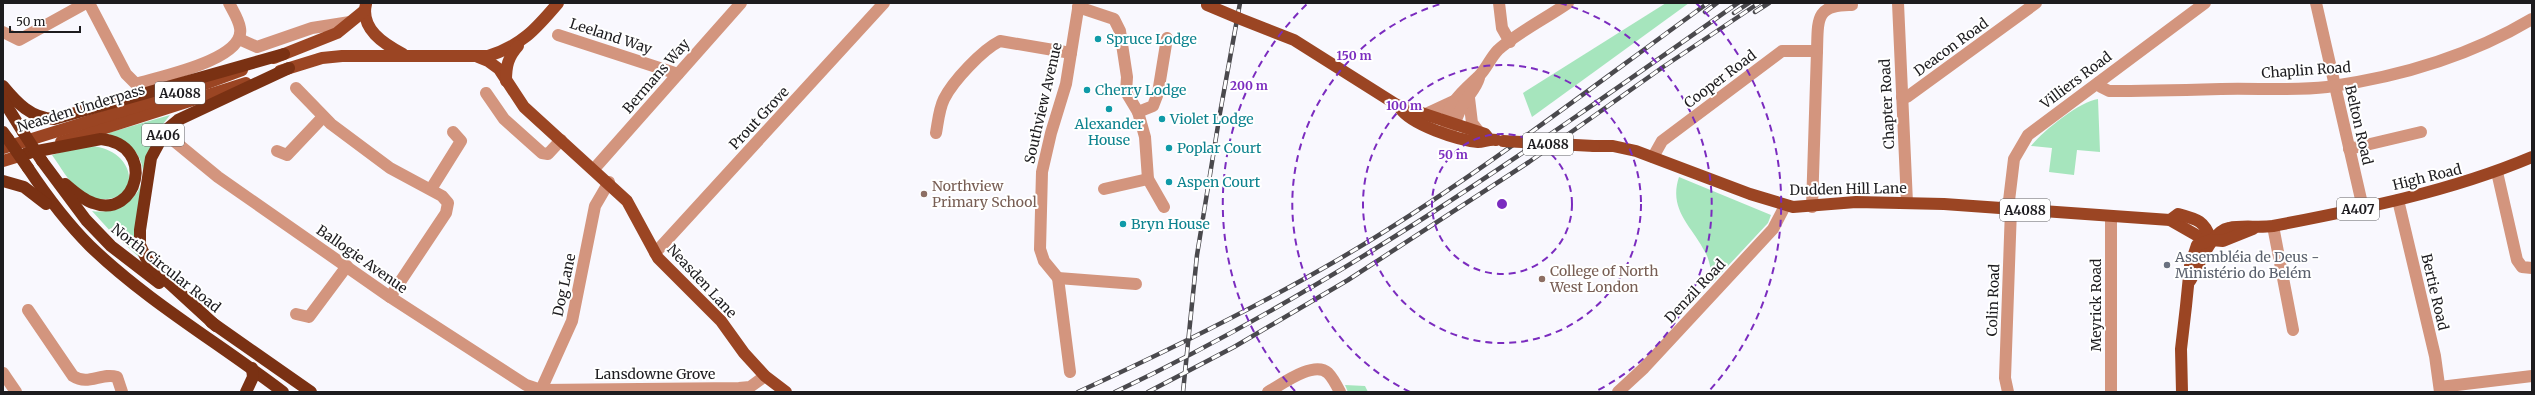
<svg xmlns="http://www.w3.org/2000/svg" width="2535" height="395" viewBox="0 0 2535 395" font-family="Merriweather,serif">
	<rect width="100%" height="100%" fill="#f9f8fe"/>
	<!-- green -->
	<g fill="#a6e5bd">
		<path d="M 1666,3 L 1689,3 L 1532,117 L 1523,93 Z"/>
		<path d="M 2098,99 L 2100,152 L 2077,150 L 2074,175 L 2049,172 L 2052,148 L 2031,146 C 2042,132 2080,101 2098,99 Z"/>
		<path d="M 170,115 L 160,128 L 150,149 L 139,257 L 112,233 L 92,211 C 124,216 157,186 137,154 C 127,138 115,140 108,133 Z"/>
		<path d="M 83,146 C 135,143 145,200 103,199 C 100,199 94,200 91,199 C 74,192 63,170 52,155 Z"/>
		<path d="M 1679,177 L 1771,215 L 1768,223 L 1713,282 C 1711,272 1710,260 1705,252 C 1692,226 1668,210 1679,177 Z"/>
		<path d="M 1345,385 L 1365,386 L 1368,392 L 1348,392 Z"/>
	</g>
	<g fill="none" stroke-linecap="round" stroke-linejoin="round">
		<!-- minor -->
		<g stroke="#d3957e" stroke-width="12">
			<path d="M 89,3 L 126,74 L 136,84 C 158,77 246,60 240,28 C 239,20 233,11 229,3"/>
			<path d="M 1499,3 L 1502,28 L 1510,42"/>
			<path d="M 1898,3 L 1907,203"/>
			<path d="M 2316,3 L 2363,208"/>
			<path d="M 1078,7 L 1114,19 L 1120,31 L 1127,77 L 1126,92 L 1138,112 L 1145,137 L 1148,179 L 1164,207"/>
			<path d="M 3,32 L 19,40 L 86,3"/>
			<path d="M 558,35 L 678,74"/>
			<path d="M 239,39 L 257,47 L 312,28 L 350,22"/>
			<path d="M 1817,51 C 1818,20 1815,4 1852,5"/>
			<path d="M 2098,83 L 2101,87 L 2109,91 C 2147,91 2184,90 2221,89 C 2256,88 2293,91 2327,87 C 2399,77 2470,56 2532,19"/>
			<path d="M 296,88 L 331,124 L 390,168 L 442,196 L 448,203 L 446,213 L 390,297"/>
			<path d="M 486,93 L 504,119 L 542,153 L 548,154 L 561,140"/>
			<path d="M 1902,97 L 1907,97 L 2036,3"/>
			<path d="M 1469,98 L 1472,123 L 1479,132"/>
			<path d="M 1138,112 L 1153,106 L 1158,93 L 1167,38"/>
			<path d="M 1426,114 L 1454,101"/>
			<path d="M 1447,130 C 1442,108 1463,91 1478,77 C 1486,70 1490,58 1498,50 C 1515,34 1548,17 1568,3"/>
			<path d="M 936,133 C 938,122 939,109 944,99 C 953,81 982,50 1000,41 L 1071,53"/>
			<path d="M 1449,133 C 1456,124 1457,114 1463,105 C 1468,95 1476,89 1479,78"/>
			<path d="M 173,140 L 218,177 L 390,297 L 526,385 L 541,390 L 739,388 L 750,387 L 765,376"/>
			<path d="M 2349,149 L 2421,132"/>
			<path d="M 277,151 L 287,155 L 323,117"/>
			<path d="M 1653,157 L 1662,141 L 1782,51 L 1817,51 L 1812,207"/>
			<path d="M 594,169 L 741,3"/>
			<path d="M 2497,172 L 2517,260 L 2522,267 L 2532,268"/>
			<path d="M 431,189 L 461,141 L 453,132"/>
			<path d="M 1104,189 L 1148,179"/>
			<path d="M 2398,200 L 2435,356 L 2440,392"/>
			<path d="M 2008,209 L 2014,159 L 2028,135 L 2205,3"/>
			<path d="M 2111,217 L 2111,392"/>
			<path d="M 2273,226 L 2293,330"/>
			<path d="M 655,253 L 884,3"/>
			<path d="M 1058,278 L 1136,284"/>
			<path d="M 28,310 L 73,376 C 88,386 102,372 117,377 L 122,392"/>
			<path d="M 296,314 L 309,317 L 347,266"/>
			<path d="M 1070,372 L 1058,278 L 1044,261 L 1040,249 L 1042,172 L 1051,133 L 1066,84 L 1079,3"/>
			<path d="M 3,373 L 16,392"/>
			<path d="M 2440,387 L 2532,376"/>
			<path d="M 540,392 L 572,321 L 595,206 L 609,182"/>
			<path d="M 1268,392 C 1282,384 1314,360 1328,373 C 1333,378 1337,386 1340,392"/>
			<path d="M 1618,392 L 1644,368 L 1773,229 L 1785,206"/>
			<path d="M 2008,392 L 2005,378 L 2011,209"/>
		</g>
		<!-- major -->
		<g stroke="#9b4523" stroke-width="12">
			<path d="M 366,4 C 360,29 384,44 403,54"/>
			<path d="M 1238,18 L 1294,40 L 1397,105 L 1485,134 L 1489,139"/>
			<path d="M 478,57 L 488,61 L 499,69 L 524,107 L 627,201 L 658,258 L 721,321 L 744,353 L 765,376 L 786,392"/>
			<path d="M 274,58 L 337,33 L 364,11"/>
			<path d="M 280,71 L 322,58 L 342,56 L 488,56 C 521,46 536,29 558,3"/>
			<path d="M 506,81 C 506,66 508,57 518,46"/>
			<path d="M 1400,108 C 1411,125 1458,140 1478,142 C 1484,142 1489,139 1496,140"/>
			<path d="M 61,142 L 246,83"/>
			<path d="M 1594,146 L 1613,146 L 1636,151 L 1750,194 L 1793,207 L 1856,202 L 1944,204 L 2170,220 L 2198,236 L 2211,240"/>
			<path d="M 3,148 L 177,94 L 242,70"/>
			<path d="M 3,161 L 29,153"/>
			<path d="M 2170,220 L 2178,214 C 2197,219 2205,221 2211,240"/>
			<path d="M 2190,281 C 2199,266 2211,231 2229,228 C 2243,225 2258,228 2273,226 C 2361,209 2449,192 2532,157"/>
			<path d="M 2182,392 L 2181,349 L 2186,306 L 2190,266 L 2197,245 L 2211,240 L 2223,241 L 2253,229"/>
		</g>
		<!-- highway -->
		<g stroke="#7a3113" stroke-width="12">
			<path d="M 3,86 C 17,103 31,118 54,119 L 284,54"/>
			<path d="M 3,100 L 23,132"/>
			<path d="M 3,132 L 8,139"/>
			<path d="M 27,153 L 101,139 C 158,145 137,220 93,203 C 83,200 73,191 65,184"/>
			<path d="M 42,161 L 86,220 L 111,246 L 159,283"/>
			<path d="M 28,168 C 46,195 66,222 90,246 C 148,302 219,343 283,392"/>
			<path d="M 3,181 L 24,187 L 46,204"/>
			<path d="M 211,322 L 311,392"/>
			<path d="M 216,326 L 156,271 L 146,258 L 140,245 L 140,230 L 151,158 L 166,130 L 178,120 L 289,68"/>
			<path d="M 246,392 L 253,377 L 252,368"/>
		</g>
		<!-- rail casing -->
		<g stroke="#4a494d" stroke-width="4.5">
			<g id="rail">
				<path d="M 1705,12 L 1717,3"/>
				<path d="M 1755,12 L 1769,3"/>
				<path d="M 1734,13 L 1749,3"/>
				<path d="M 1078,392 C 1165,352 1251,310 1334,262 C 1465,186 1586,91 1708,3"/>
				<path d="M 1115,392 C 1337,287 1538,144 1738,3"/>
				<path d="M 1148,392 L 1234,347 L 1348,280 L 1529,162 L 1663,67 L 1759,3"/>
				<path d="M 1183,392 L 1197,255 L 1220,113 L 1240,3"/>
			</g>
		</g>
		<!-- rail -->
		<use href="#rail" stroke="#fff" stroke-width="3" stroke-dasharray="9" stroke-linecap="butt"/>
		<!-- major-bridge -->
		<g stroke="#9b4523" stroke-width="12">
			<path d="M 1207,5 L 1238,18"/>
			<path d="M 1503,141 L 1594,146"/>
		</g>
		<!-- highway-bridge -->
		<g stroke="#7a3113" stroke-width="12">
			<path d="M 23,132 L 42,161"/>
			<path d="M 8,139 L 28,168"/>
		</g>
	</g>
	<!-- distance rings -->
	<g fill="none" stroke="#7b2cbf" stroke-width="2" stroke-dasharray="7 5">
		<circle cx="1502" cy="204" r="70"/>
		<circle cx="1502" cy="204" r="139"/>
		<path d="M1410 392A209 209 0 0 1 1444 3M1560 3A209 209 0 0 1 1594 392"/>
		<path d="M1295 391A279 279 0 0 1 1308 3M1696 3A279 279 0 0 1 1709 391"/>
	</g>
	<!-- markers -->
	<g fill="#0f9aa8" stroke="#fff" stroke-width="1.5">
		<circle cx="1098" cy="39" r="4"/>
		<circle cx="1087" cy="90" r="4"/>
		<circle cx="1109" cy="109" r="4"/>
		<circle cx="1162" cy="119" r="4"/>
		<circle cx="1169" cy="148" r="4"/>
		<circle cx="1169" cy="182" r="4"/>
		<circle cx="1123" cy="224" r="4"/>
	</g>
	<g fill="#8d6e63" stroke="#fff" stroke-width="1.5">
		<circle cx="924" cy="194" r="4"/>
		<circle cx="1542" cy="279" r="4"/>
	</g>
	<circle fill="#6b7280" stroke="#fff" stroke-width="1.5" cx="2167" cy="265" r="4"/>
	<g text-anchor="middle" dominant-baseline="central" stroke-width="4" stroke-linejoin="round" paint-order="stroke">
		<!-- shield labels -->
		<g fill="#fff" stroke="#616062" stroke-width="1">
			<rect x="155" y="82" width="50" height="22" rx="3"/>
			<rect x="142" y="124" width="42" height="22" rx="3"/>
			<rect x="1523" y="133" width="50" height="22" rx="3"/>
			<rect x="2337" y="198" width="42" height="22" rx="3"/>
			<rect x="2000" y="199" width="50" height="22" rx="3"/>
		</g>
		<g font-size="13" font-weight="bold" fill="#1d1c1f">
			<text x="180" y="93">A4088</text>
			<text x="163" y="135">A406</text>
			<text x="1548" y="144">A4088</text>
			<text x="2358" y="209">A407</text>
			<text x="2025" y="210">A4088</text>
		</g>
		<!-- street labels -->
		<g font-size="14" fill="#1d1c1f" stroke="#fff">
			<text transform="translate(611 36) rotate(18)">Leeland Way</text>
			<text transform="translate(1951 47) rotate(-36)">Deacon Road</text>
			<text transform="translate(2306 70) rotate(-4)">Chaplin Road</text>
			<text transform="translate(656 76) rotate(-49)">Bermans Way</text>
			<text transform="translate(1720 79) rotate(-37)">Cooper Road</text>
			<text transform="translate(2076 80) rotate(-37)">Villiers Road</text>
			<text transform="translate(1043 103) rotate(-77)">Southview Avenue</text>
			<text transform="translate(1887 104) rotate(-93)">Chapter Road</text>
			<text transform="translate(81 108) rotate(-17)">Neasden Underpass</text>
			<text transform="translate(759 118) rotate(-47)">Prout Grove</text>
			<text transform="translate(2359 125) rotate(77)">Belton Road</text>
			<text transform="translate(2427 177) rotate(-14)">High Road</text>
			<text transform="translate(1848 189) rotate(-1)">Dudden Hill Lane</text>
			<text transform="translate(362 259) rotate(35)">Ballogie Avenue</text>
			<text transform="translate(166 268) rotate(38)">North Circular Road</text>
			<text transform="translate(702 281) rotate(47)">Neasden Lane</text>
			<text transform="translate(564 285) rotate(-78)">Dog Lane</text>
			<text transform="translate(1695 291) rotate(-47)">Denzil Road</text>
			<text transform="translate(2435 292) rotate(77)">Bertie Road</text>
			<text transform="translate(1993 300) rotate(-88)">Colin Road</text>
			<text transform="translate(2096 305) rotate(-90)">Meyrick Road</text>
			<text x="655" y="374">Lansdowne Grove</text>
		</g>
		<!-- culture labels -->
		<g font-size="14" fill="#0d838f" stroke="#fff" text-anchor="start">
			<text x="1106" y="39">Spruce Lodge</text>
			<text x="1095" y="90">Cherry Lodge</text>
			<text x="1170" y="119">Violet Lodge</text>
			<text x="1109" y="124" text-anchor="middle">Alexander<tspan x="1109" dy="16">House</tspan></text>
			<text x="1177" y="148">Poplar Court</text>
			<text x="1177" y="182">Aspen Court</text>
			<text x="1131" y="224">Bryn House</text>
		</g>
		<!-- education labels -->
		<g font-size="14" fill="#785e54" stroke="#fff" text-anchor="start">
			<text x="932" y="186">Northview<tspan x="932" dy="16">Primary School</tspan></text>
			<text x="1550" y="271">College of North<tspan x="1550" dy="16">West London</tspan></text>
		</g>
		<!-- worship labels -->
		<g font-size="14" fill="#5b616d" stroke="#fff" text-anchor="start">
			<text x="2175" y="257">Assembléia de Deus -<tspan x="2175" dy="16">Ministério do Belém</tspan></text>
		</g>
	</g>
	<circle cx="1502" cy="204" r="6" fill="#7b2cbf" stroke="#fff" stroke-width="2"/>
	<g font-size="12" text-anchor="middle" font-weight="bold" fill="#7b2cbf" stroke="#fff" stroke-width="4" stroke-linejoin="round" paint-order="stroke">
		<text x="1354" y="60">150 m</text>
		<text x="1249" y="90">200 m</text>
		<text x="1404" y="110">100 m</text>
		<text x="1453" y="159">50 m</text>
	</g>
	<!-- border -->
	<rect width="2535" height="395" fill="none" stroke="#1d1c1f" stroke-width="8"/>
	<!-- scale -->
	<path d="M10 26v6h70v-6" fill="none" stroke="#1d1c1f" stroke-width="2"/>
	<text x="16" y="26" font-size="12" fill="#1d1c1f" stroke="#ffffff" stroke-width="3" paint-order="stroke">50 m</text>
</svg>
